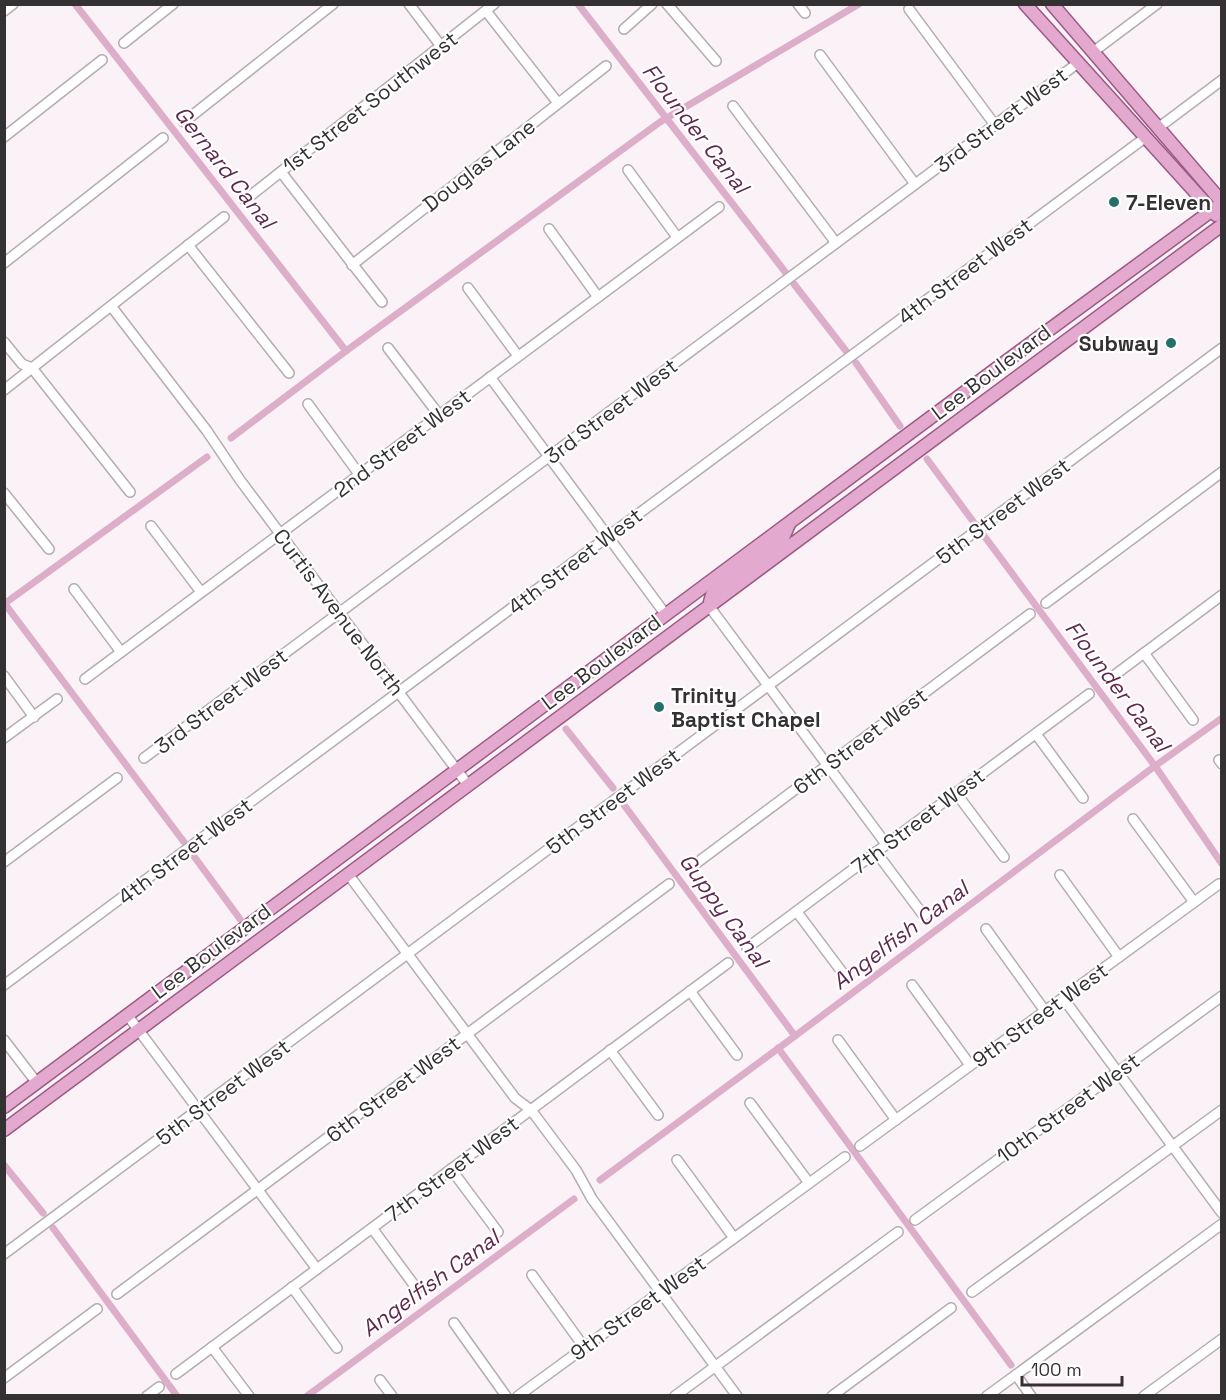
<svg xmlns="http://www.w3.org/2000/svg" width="1226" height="1400" viewBox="0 0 1226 1400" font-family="'Space Grotesk',sans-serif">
	<rect width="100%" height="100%" fill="#fbf2f7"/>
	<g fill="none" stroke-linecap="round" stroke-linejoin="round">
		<!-- canal -->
		<g stroke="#ddaec9" stroke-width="7">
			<path d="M 75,4 L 346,351"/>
			<path d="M 578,4 L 786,273"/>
			<path d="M 794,284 L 846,351"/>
			<path d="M 856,363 L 900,426"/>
			<path d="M 231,438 L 346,351 L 660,122 L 859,4"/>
			<path d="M 927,459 L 975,524"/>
			<path d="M 982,533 L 1155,766 L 1222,864"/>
			<path d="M 4,604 L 207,457"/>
			<path d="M 5,604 L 184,842"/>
			<path d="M 566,729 L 613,788"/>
			<path d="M 624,805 L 795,1036"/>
			<path d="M 193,855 L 240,919"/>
			<path d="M 778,1048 L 1011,1365"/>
			<path d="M 4,1165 L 43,1213"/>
			<path d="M 600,1180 L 795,1036 L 1155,766 L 1222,718"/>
			<path d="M 53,1228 L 177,1396"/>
			<path d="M 307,1396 L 574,1199"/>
		</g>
		<!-- minor casing -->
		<g stroke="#b4acb0" stroke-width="12">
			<g id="minor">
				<path d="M 409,4 L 441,46"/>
				<path d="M 667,4 L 716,61"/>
				<path d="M 798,4 L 805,13"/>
				<path d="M 909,9 L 995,125"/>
				<path d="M 4,11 L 13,4"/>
				<path d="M 486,11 L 558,103"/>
				<path d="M 624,29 L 652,4"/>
				<path d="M 124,43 L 173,4"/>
				<path d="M 1093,52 L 1157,4"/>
				<path d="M 820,55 L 915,184"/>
				<path d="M 733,106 L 836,243"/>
				<path d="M 184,122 L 333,4"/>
				<path d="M 1158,128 L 1222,80"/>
				<path d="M 4,137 L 102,60"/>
				<path d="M 628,170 L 677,237"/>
				<path d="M 281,172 L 382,302"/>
				<path d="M 245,200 L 494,4"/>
				<path d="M 549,229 L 598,297"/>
				<path d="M 188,245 L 289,373"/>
				<path d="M 4,263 L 163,138"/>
				<path d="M 352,265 L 606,66"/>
				<path d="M 468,288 L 518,356"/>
				<path d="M 111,306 L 207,431 L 240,480 L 468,785"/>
				<path d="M 4,342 L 22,364 L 32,368 L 130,492"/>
				<path d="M 388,348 L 439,415"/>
				<path d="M 490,377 L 666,615"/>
				<path d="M 4,390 L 224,217"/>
				<path d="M 308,404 L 359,474"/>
				<path d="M 4,493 L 49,549"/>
				<path d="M 151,526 L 201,592"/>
				<path d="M 74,589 L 121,652"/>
				<path d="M 1046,603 L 1222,472"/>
				<path d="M 709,606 L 886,844"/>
				<path d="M 1144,653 L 1193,720"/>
				<path d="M 4,676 L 34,717"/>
				<path d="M 85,679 L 719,207"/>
				<path d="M 1108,680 L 1222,595"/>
				<path d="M 1036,734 L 1083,798"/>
				<path d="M 4,738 L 57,699"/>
				<path d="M 144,758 L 1078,63"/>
				<path d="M 1219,760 L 1222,764"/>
				<path d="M 956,793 L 1004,857"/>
				<path d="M 1133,819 L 1194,902"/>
				<path d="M 876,852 L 924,916"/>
				<path d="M 4,862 L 117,778"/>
				<path d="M 690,868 L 1030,614"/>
				<path d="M 348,874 L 515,1098 L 531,1110 L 576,1170 L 592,1199 L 737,1396"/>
				<path d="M 1060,875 L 1119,957"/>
				<path d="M 797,912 L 845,976"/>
				<path d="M 986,929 L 1045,1011"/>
				<path d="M 747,948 L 1089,694"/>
				<path d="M 4,985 L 1146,137"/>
				<path d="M 912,985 L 970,1065"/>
				<path d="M 690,991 L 737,1055"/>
				<path d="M 1063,998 L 1222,1213"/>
				<path d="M 128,1016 L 317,1269"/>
				<path d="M 4,1040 L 37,1083"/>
				<path d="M 838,1040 L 896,1120"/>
				<path d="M 610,1050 L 658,1115"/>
				<path d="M 750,1103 L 809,1183"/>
				<path d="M 860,1146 L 1219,884"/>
				<path d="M 677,1160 L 734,1238"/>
				<path d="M 451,1169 L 498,1232"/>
				<path d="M 915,1220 L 1222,996"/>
				<path d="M 372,1228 L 417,1289"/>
				<path d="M 4,1254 L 1222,348"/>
				<path d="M 532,1275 L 584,1347"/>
				<path d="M 292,1287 L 337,1348"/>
				<path d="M 972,1292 L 1222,1110"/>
				<path d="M 117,1294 L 669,884"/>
				<path d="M 454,1323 L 506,1396"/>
				<path d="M 212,1347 L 249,1396"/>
				<path d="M 176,1374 L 728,963"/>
				<path d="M 1016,1375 L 1031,1396"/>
				<path d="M 4,1378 L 97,1309"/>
				<path d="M 380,1380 L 392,1396"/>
				<path d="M 147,1396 L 159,1387"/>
				<path d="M 518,1396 L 845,1157"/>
				<path d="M 675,1396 L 898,1232"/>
				<path d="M 832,1396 L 951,1308"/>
				<path d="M 987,1396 L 1222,1224"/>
				<path d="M 1144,1396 L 1222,1339"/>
			</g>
		</g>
		<!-- major casing -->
		<g stroke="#9b5984" stroke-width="15">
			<g id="major">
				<path d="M 1025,4 L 1216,215"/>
				<path d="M 1052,4 L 1222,202"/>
				<path d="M 710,602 L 712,595 L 717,589 L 772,548 L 783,538 L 789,524"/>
				<path d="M 4,1107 L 1012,357 L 1222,203"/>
				<path d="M 4,1130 L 1222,225"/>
			</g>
		</g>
		<!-- minor -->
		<use href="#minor" stroke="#fff" stroke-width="9"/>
		<!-- major -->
		<use href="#major" stroke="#e4a9cf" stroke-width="12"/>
	</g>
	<!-- markers -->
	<g fill="#246f6c" stroke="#fff" stroke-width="2">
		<circle cx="1114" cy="202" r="6"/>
		<circle cx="1171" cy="343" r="6"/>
		<circle cx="659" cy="707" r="6"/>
	</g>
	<g text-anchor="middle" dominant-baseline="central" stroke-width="4.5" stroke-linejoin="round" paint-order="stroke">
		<!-- street labels -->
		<g font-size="21" fill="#343133" stroke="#fff">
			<text transform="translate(370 102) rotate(-38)">1st Street Southwest</text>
			<text transform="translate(1001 120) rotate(-37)">3rd Street West</text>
			<text transform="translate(479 165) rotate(-38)">Douglas Lane</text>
			<text transform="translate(965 271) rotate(-37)">4th Street West</text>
			<text transform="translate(991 372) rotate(-37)">Lee Boulevard</text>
			<text transform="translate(611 411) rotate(-37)">3rd Street West</text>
			<text transform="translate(402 443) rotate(-37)">2nd Street West</text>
			<text transform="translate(1003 511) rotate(-37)">5th Street West</text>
			<text transform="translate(575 561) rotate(-37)">4th Street West</text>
			<text transform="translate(339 612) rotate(53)">Curtis Avenue North</text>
			<text transform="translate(601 662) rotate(-37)">Lee Boulevard</text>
			<text transform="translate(221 701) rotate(-37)">3rd Street West</text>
			<text transform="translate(860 741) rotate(-37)">6th Street West</text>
			<text transform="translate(613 801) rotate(-37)">5th Street West</text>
			<text transform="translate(918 821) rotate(-37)">7th Street West</text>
			<text transform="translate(185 851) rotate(-37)">4th Street West</text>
			<text transform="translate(211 951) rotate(-37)">Lee Boulevard</text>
			<text transform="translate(1040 1015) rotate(-36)">9th Street West</text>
			<text transform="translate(393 1089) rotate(-37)">6th Street West</text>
			<text transform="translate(223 1092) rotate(-37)">5th Street West</text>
			<text transform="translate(1068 1108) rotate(-36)">10th Street West</text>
			<text transform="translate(452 1169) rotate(-37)">7th Street West</text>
			<text transform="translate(638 1308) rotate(-36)">9th Street West</text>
		</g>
		<!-- poi labels -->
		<g font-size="21" font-weight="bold" fill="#343133" stroke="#fff" text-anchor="start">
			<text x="1126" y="202">7-Eleven</text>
			<text x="1159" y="343" text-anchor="end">Subway</text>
			<text x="671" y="695">Trinity<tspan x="671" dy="24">Baptist Chapel</tspan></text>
		</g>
		<!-- water labels -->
		<g font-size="22" font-style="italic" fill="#60284d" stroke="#fff">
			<text transform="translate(696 128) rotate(52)">Flounder Canal</text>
			<text transform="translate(225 167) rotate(52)">Gernard Canal</text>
			<text transform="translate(1118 686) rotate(53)">Flounder Canal</text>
			<text transform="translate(724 910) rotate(54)">Guppy Canal</text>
			<text transform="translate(900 935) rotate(-37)">Angelfish Canal</text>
			<text transform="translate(430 1283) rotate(-36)">Angelfish Canal</text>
		</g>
	</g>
	<!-- border -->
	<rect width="1226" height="1400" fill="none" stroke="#343133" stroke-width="12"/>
	<!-- scale -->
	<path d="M1022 1376v9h100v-9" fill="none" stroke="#343133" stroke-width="3"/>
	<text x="1031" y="1376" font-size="18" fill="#343133" stroke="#ffffff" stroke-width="4.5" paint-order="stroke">100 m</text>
</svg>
